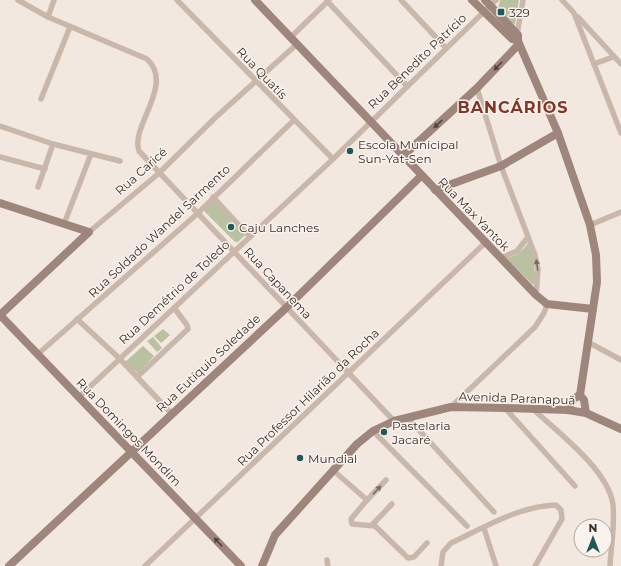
<svg xmlns="http://www.w3.org/2000/svg" width="621" height="566" viewBox="0 0 621 566" font-family="Montserrat,sans-serif">
	<rect width="100%" height="100%" fill="#f2e8e0"/>
	<!-- green -->
	<g fill="#b9c1a0">
		<path d="M 500,0 L 519,0 L 515,24 L 513,25 L 498,9 Z"/>
		<path d="M 214,200 L 245,235 L 238,242 L 235,242 L 205,212 L 204,209 Z"/>
		<path d="M 529,242 C 534,255 535,268 535,282 L 533,285 L 506,258 C 517,256 522,251 529,242 Z"/>
		<path d="M 163,329 L 170,335 L 161,343 L 154,336 Z"/>
		<path d="M 153,337 L 162,348 L 157,352 L 147,341 Z"/>
		<path d="M 143,346 L 154,356 L 138,373 L 125,362 Z"/>
	</g>
	<g fill="none" stroke-linecap="round" stroke-linejoin="round">
		<!-- street -->
		<g stroke="#cab7ac" stroke-width="5.5">
			<path d="M 18,0 L 48,17 L 147,59 C 175,85 130,126 139,151 L 394,421"/>
			<path d="M 177,0 L 333,159"/>
			<path d="M 401,0 L 446,48"/>
			<path d="M 562,0 L 574,13 L 621,133"/>
			<path d="M 327,1 L 407,86"/>
			<path d="M 48,17 L 54,0"/>
			<path d="M 578,17 L 621,64"/>
			<path d="M 517,35 L 523,0"/>
			<path d="M 291,37 L 329,0"/>
			<path d="M 594,64 L 613,57"/>
			<path d="M 477,88 L 501,166 L 535,255 L 538,269 L 536,295"/>
			<path d="M 41,99 L 70,27"/>
			<path d="M 0,126 L 53,144 L 120,161"/>
			<path d="M 0,157 L 45,169"/>
			<path d="M 38,187 L 53,144"/>
			<path d="M 213,197 L 250,237"/>
			<path d="M 64,224 L 91,154"/>
			<path d="M 590,225 L 621,212"/>
			<path d="M 89,232 L 158,174 L 216,117 L 297,44"/>
			<path d="M 500,258 L 517,251 L 528,237"/>
			<path d="M 77,319 L 119,358 L 172,414"/>
			<path d="M 588,342 L 621,360"/>
			<path d="M 38,354 L 197,214 L 293,121"/>
			<path d="M 137,377 L 188,329 L 187,325 L 175,309"/>
			<path d="M 79,397 L 333,159 L 496,0"/>
			<path d="M 451,407 L 535,327 L 544,313 L 547,304"/>
			<path d="M 505,408 L 575,486"/>
			<path d="M 534,410 C 559,433 609,471 613,505 C 615,525 611,546 610,566"/>
			<path d="M 407,417 L 494,512"/>
			<path d="M 373,431 L 467,526"/>
			<path d="M 334,471 L 367,500 L 351,519 L 352,524 L 375,526 L 408,558 L 414,557 L 427,543"/>
			<path d="M 367,500 L 386,480"/>
			<path d="M 372,525 L 392,504"/>
			<path d="M 484,528 L 496,566"/>
			<path d="M 327,560 L 328,566"/>
			<path d="M 145,566 L 485,243"/>
			<path d="M 441,566 L 443,552 L 451,543 C 483,528 519,506 556,505 L 561,510 L 562,519 L 535,566"/>
		</g>
		<!-- secondary -->
		<g stroke="#9e867d" stroke-width="8">
			<path d="M 255,0 L 536,295 L 547,304 L 593,309"/>
			<path d="M 472,0 L 512,39 L 518,41"/>
			<path d="M 485,0 L 518,35 L 518,41 L 558,133 L 590,225 L 596,255 L 597,282 L 580,395 L 584,400 L 586,413"/>
			<path d="M 404,155 L 477,88 L 519,44"/>
			<path d="M 435,190 L 501,166 L 558,133"/>
			<path d="M 0,203 L 89,232 L 0,315 L 241,566"/>
			<path d="M 568,410 L 573,399 L 580,395"/>
			<path d="M 9,566 L 286,308 L 421,176"/>
			<path d="M 262,566 L 275,535 L 357,444 L 373,431 L 394,421 L 451,407 L 505,408 L 568,410 L 586,413 L 621,429"/>
		</g>
	</g>
	<!-- one-way arrows -->
	<defs><path id="oneway-solid" d="M-6-.8H1V-3.2L6.5 0L1 3.2V.8H-6Z"/></defs>
	<g fill="#52443f">
		<use href="#oneway-solid" transform="translate(498 66) rotate(134)"/>
		<use href="#oneway-solid" transform="translate(438 124) rotate(137)"/>
		<use href="#oneway-solid" transform="translate(218 542) rotate(-133)"/>
	</g>
	<g fill="#7a6c64">
		<use href="#oneway-solid" transform="translate(537 265) rotate(-98)"/>
		<use href="#oneway-solid" transform="translate(377 490) rotate(-47)"/>
	</g>
	<!-- markers -->
	<g fill="#215958" stroke="#faf2ec" stroke-width="1.5">
		<rect x="497" y="8" width="8" height="8" rx="2"/>
		<circle cx="350" cy="151" r="4"/>
		<circle cx="231" cy="227" r="4"/>
		<circle cx="384" cy="432" r="4"/>
		<circle cx="300" cy="458" r="4"/>
	</g>
	<g text-anchor="middle" dominant-baseline="central" stroke-width="3" stroke-linejoin="round" paint-order="stroke">
		<!-- poi labels -->
		<g font-size="12" fill="#382e2a" stroke="#faf2ec" text-anchor="start">
			<text x="509" y="12">329</text>
			<text x="358" y="144">Escola Municipal<tspan x="358" dy="14">Sun-Yat-Sen</tspan></text>
			<text x="239" y="227">Caju Lanches</text>
			<text x="392" y="425">Pastelaria<tspan x="392" dy="14">Jacaré</tspan></text>
			<text x="308" y="458">Mundial</text>
		</g>
		<!-- street labels -->
		<g font-size="12" fill="#382e2a" stroke="#faf2ec">
			<text transform="translate(417 61) rotate(-44)">Rua Benedito Patrício</text>
			<text transform="translate(262 73) rotate(46)">Rua Quatís</text>
			<text transform="translate(141 171) rotate(-42)">Rua Caricé</text>
			<text transform="translate(474 214) rotate(46)">Rua Max Yantok</text>
			<text transform="translate(159 231) rotate(-43)">Rua Soldado Wandel Sarmento</text>
			<text transform="translate(278 283) rotate(47)">Rua Capanema</text>
			<text transform="translate(174 292) rotate(-43)">Rua Demétrio de Toledo</text>
			<text transform="translate(208 363) rotate(-43)">Rua Eutíquio Soledade</text>
			<text transform="translate(308 397) rotate(-44)">Rua Professor Hilarião da Rocha</text>
			<text transform="translate(517 398) rotate(2)">Avenida Paranapuã</text>
			<text transform="translate(129 432) rotate(46)">Rua Domingos Mondim</text>
		</g>
		<!-- district labels -->
		<g font-size="16" font-weight="bold" letter-spacing="1" fill="#853526" stroke="#faf2ec">
			<text x="513" y="107">BANCÁRIOS</text>
		</g>
	</g>
	<!-- north arrow -->
	<g transform="translate(593 538)"><circle r="19" fill="#faf2ec" stroke="#aca49e"/>
	<path d="M0-3L7 15L0 10L-7 15Z" fill="#215958"/>
	<text y="-6" font-size="11" font-weight="bold" text-anchor="middle" fill="#382e2a">N</text>
	</g>
</svg>
